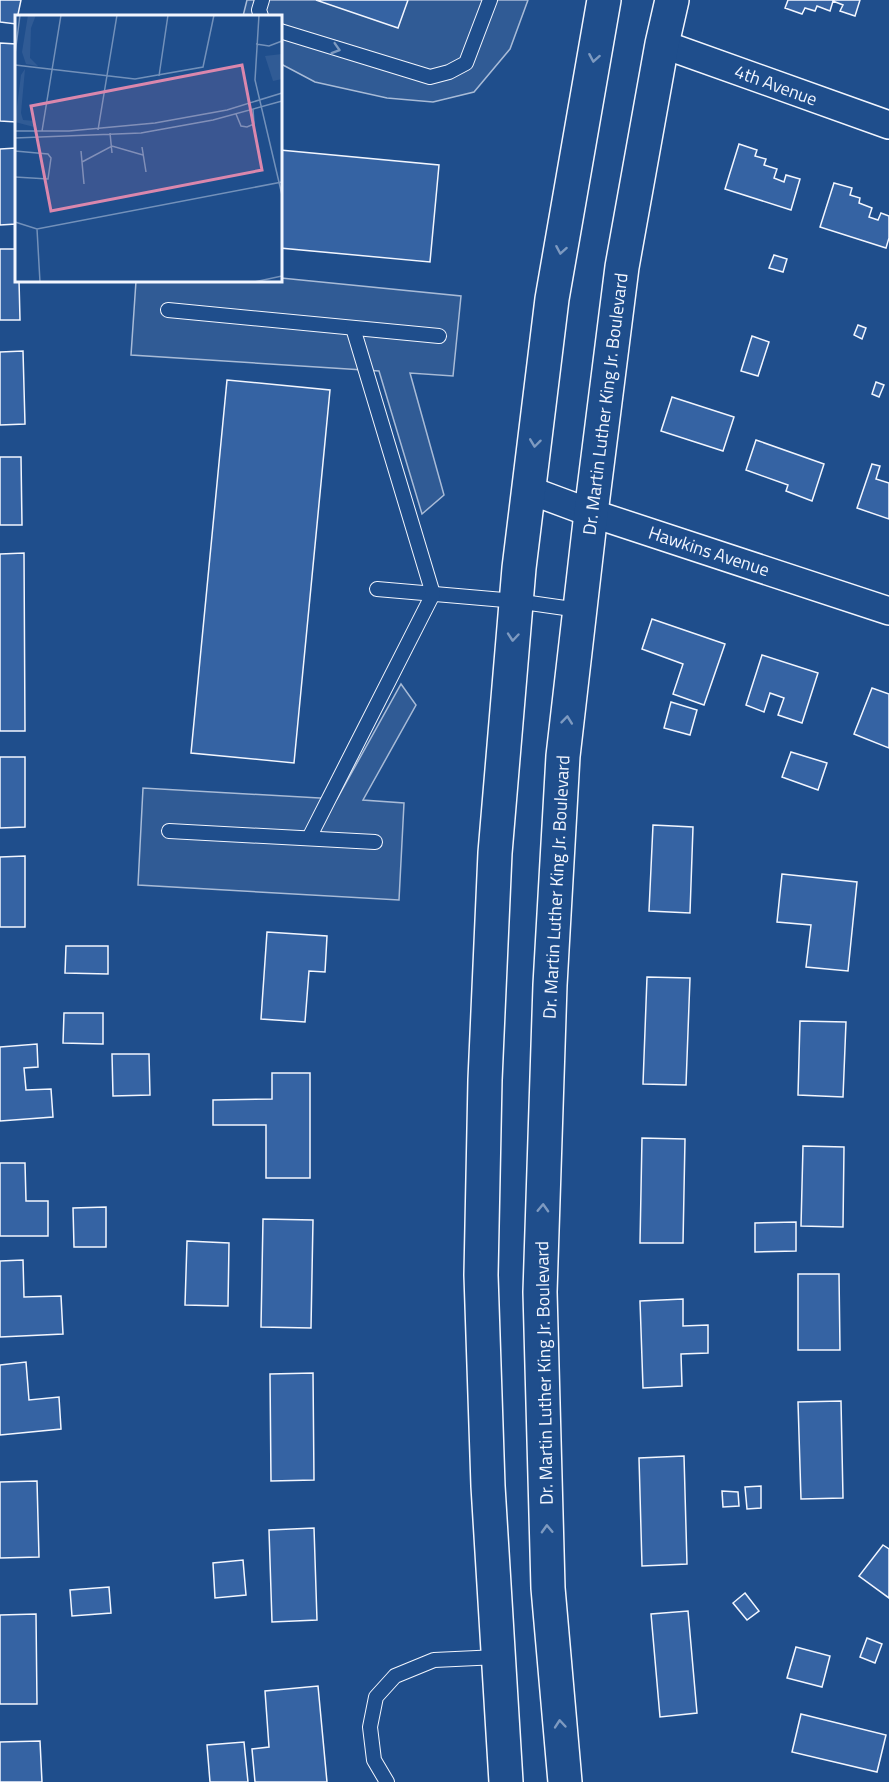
<svg xmlns="http://www.w3.org/2000/svg" width="889" height="1782" viewBox="0 0 889 1782" font-family="'Titillium Web',sans-serif">
	<rect width="100%" height="100%" fill="#1f4e8c"/>
	<!-- built -->
	<g fill="#305b95" stroke="#a8bbd7" stroke-width="1.5">
		<path d="M 247,0 L 528,0 L 510,49 L 474,92 L 433,102 L 387,98 L 315,82 L 281,64 L 280,16 L 243,16 Z"/>
		<path d="M 281,278 L 461,296 L 453,376 L 410,373 L 444,495 L 422,514 L 379,371 L 131,355 L 136,281 L 280,280 Z"/>
		<path d="M 401,684 L 416,705 L 363,800 L 404,803 L 399,900 L 138,885 L 143,788 L 337,799 Z"/>
	</g>
	<!-- building -->
	<g fill="#3563a3" stroke="#f2f6ff" stroke-width="1.5">
		<path d="M 0,0 L 21,0 L 16,24 L 0,22 Z"/>
		<path d="M 316,0 L 408,0 L 398,28 Z"/>
		<path d="M 788,0 L 860,0 L 855,16 L 840,11 L 843,5 L 833,1 L 830,11 L 817,6 L 815,11 L 805,8 L 802,14 L 785,8 Z"/>
		<path d="M 0,43 L 16,44 L 16,122 L 0,121 Z"/>
		<path d="M 739,144 L 757,150 L 755,156 L 766,159 L 764,165 L 777,169 L 774,178 L 784,182 L 786,175 L 800,179 L 791,210 L 725,189 Z"/>
		<path d="M 16,148 L 16,224 L 0,225 L 0,149 Z"/>
		<path d="M 280,150 L 439,165 L 430,262 L 280,248 Z"/>
		<path d="M 834,183 L 852,188 L 850,195 L 860,198 L 859,203 L 872,208 L 869,217 L 878,220 L 881,213 L 889,216 L 889,238 L 886,248 L 820,227 Z"/>
		<path d="M 0,249 L 16,249 L 16,280 L 19,280 L 20,320 L 0,320 Z"/>
		<path d="M 774,255 L 787,259 L 783,272 L 769,268 Z"/>
		<path d="M 858,325 L 866,328 L 862,339 L 854,335 Z"/>
		<path d="M 752,336 L 769,342 L 758,376 L 741,371 Z"/>
		<path d="M 23,351 L 25,424 L 0,425 L 0,352 Z"/>
		<path d="M 227,380 L 330,390 L 294,763 L 191,753 Z"/>
		<path d="M 876,382 L 884,385 L 879,397 L 872,394 Z"/>
		<path d="M 672,397 L 734,417 L 723,451 L 661,431 Z"/>
		<path d="M 756,440 L 824,464 L 812,501 L 786,491 L 788,485 L 746,470 Z"/>
		<path d="M 0,457 L 21,457 L 22,525 L 0,525 Z"/>
		<path d="M 872,464 L 880,466 L 876,479 L 889,483 L 889,519 L 857,508 Z"/>
		<path d="M 24,553 L 25,731 L 0,731 L 0,554 Z"/>
		<path d="M 652,619 L 725,644 L 704,705 L 673,694 L 683,664 L 642,649 Z"/>
		<path d="M 762,655 L 818,673 L 802,723 L 778,715 L 784,698 L 770,693 L 764,712 L 746,705 Z"/>
		<path d="M 872,688 L 889,694 L 889,748 L 854,734 Z"/>
		<path d="M 671,702 L 697,710 L 690,735 L 664,728 Z"/>
		<path d="M 791,752 L 827,763 L 818,790 L 782,777 Z"/>
		<path d="M 0,757 L 25,757 L 25,827 L 0,828 Z"/>
		<path d="M 653,825 L 693,827 L 690,913 L 649,911 Z"/>
		<path d="M 25,856 L 25,927 L 0,927 L 0,857 Z"/>
		<path d="M 782,874 L 857,882 L 848,971 L 806,967 L 811,925 L 777,922 Z"/>
		<path d="M 267,932 L 327,936 L 325,972 L 309,971 L 305,1022 L 261,1019 Z"/>
		<path d="M 66,946 L 108,946 L 108,974 L 65,973 Z"/>
		<path d="M 647,977 L 690,978 L 686,1085 L 643,1084 Z"/>
		<path d="M 64,1013 L 103,1013 L 103,1044 L 63,1043 Z"/>
		<path d="M 800,1021 L 846,1022 L 843,1097 L 798,1095 Z"/>
		<path d="M 37,1044 L 38,1067 L 24,1068 L 26,1090 L 51,1089 L 53,1117 L 0,1121 L 0,1047 Z"/>
		<path d="M 112,1054 L 149,1054 L 150,1095 L 113,1096 Z"/>
		<path d="M 272,1073 L 310,1073 L 310,1178 L 266,1178 L 266,1125 L 213,1125 L 213,1100 L 272,1099 Z"/>
		<path d="M 642,1138 L 685,1139 L 683,1243 L 640,1243 Z"/>
		<path d="M 803,1146 L 844,1147 L 843,1227 L 801,1226 Z"/>
		<path d="M 0,1163 L 25,1163 L 26,1201 L 48,1201 L 48,1236 L 0,1236 Z"/>
		<path d="M 106,1207 L 106,1247 L 74,1247 L 73,1208 Z"/>
		<path d="M 263,1219 L 313,1220 L 311,1328 L 261,1327 Z"/>
		<path d="M 796,1222 L 796,1251 L 755,1252 L 755,1223 Z"/>
		<path d="M 187,1241 L 229,1243 L 228,1306 L 185,1305 Z"/>
		<path d="M 23,1260 L 24,1297 L 61,1296 L 63,1334 L 0,1337 L 0,1261 Z"/>
		<path d="M 798,1274 L 839,1274 L 840,1350 L 798,1350 Z"/>
		<path d="M 683,1299 L 683,1326 L 708,1325 L 708,1353 L 681,1354 L 682,1386 L 643,1388 L 640,1301 Z"/>
		<path d="M 26,1362 L 29,1400 L 59,1397 L 61,1429 L 0,1435 L 0,1365 Z"/>
		<path d="M 313,1373 L 314,1480 L 271,1481 L 270,1374 Z"/>
		<path d="M 841,1401 L 843,1498 L 801,1499 L 798,1402 Z"/>
		<path d="M 684,1456 L 687,1564 L 642,1566 L 639,1458 Z"/>
		<path d="M 37,1481 L 39,1557 L 0,1558 L 0,1482 Z"/>
		<path d="M 761,1486 L 761,1508 L 747,1509 L 745,1487 Z"/>
		<path d="M 722,1491 L 738,1492 L 739,1506 L 723,1507 Z"/>
		<path d="M 314,1528 L 317,1620 L 272,1622 L 269,1530 Z"/>
		<path d="M 883,1545 L 889,1549 L 889,1598 L 859,1576 Z"/>
		<path d="M 243,1560 L 246,1595 L 215,1598 L 213,1563 Z"/>
		<path d="M 109,1587 L 111,1613 L 72,1616 L 70,1590 Z"/>
		<path d="M 745,1593 L 759,1611 L 747,1620 L 733,1603 Z"/>
		<path d="M 688,1611 L 697,1713 L 660,1717 L 651,1614 Z"/>
		<path d="M 36,1614 L 37,1704 L 0,1704 L 0,1615 Z"/>
		<path d="M 867,1638 L 882,1644 L 875,1663 L 860,1657 Z"/>
		<path d="M 796,1647 L 830,1656 L 822,1687 L 787,1678 Z"/>
		<path d="M 318,1686 L 327,1782 L 255,1782 L 252,1749 L 269,1747 L 265,1691 Z"/>
		<path d="M 801,1714 L 886,1735 L 877,1772 L 792,1752 Z"/>
		<path d="M 40,1741 L 42,1782 L 0,1782 L 0,1742 Z"/>
		<path d="M 244,1742 L 248,1782 L 210,1782 L 207,1745 Z"/>
	</g>
	<g fill="none" stroke-linecap="round" stroke-linejoin="round">
		<!-- lane casing -->
		<g stroke="#f2f6ff" stroke-width="16">
			<g id="lane">
				<path d="M 261,16 L 259,10 L 262,0"/>
				<path d="M 280,31 L 430,77 L 449,72 L 466,63 L 490,0"/>
				<path d="M 168,310 L 439,336"/>
				<path d="M 377,589 L 516,601 L 579,610"/>
				<path d="M 169,831 L 375,842"/>
				<path d="M 309,838 L 433,594 L 353,328"/>
				<path d="M 387,1782 L 374,1760 L 370,1727 L 376,1697 L 395,1676 L 434,1660 L 498,1657"/>
			</g>
		</g>
		<!-- street casing -->
		<g stroke="#f2f6ff" stroke-width="30">
			<g id="street">
				<path d="M 662,44 L 889,125"/>
				<path d="M 529,490 L 591,513 L 889,611"/>
			</g>
		</g>
		<!-- primary casing -->
		<g stroke="#f2f6ff" stroke-width="36">
			<g id="primary">
				<path d="M 506,1782 L 488,1486 L 481,1275 L 485,1080 L 495,853 L 519,568 L 552,299 L 604,0"/>
				<path d="M 565,1782 L 548,1588 L 540,1292 L 550,985 L 563,756 L 591,513 L 622,267 L 662,44 L 672,0"/>
			</g>
		</g>
		<!-- lane -->
		<use href="#lane" stroke="#1f4e8c" stroke-width="14"/>
		<!-- street -->
		<use href="#street" stroke="#1f4e8c" stroke-width="27"/>
		<!-- primary -->
		<use href="#primary" stroke="#1f4e8c" stroke-width="33"/>
	</g>
	<!-- one-way arrows -->
	<defs><path id="oneway-chevron" d="M-2-3.5L2.5 0L-2 3.5" fill="none" stroke-width="1.6" stroke-linecap="round" stroke-linejoin="round" transform="scale(1.5)"/></defs>
	<g stroke="#7e9ac0">
		<use href="#oneway-chevron" transform="translate(336 49) rotate(17)"/>
		<use href="#oneway-chevron" transform="translate(594 58) rotate(100)"/>
		<use href="#oneway-chevron" transform="translate(561 250) rotate(100)"/>
		<use href="#oneway-chevron" transform="translate(535 443) rotate(97)"/>
		<use href="#oneway-chevron" transform="translate(513 637) rotate(95)"/>
		<use href="#oneway-chevron" transform="translate(567 720) rotate(-84)"/>
		<use href="#oneway-chevron" transform="translate(543 1208) rotate(-88)"/>
		<use href="#oneway-chevron" transform="translate(547 1529) rotate(-92)"/>
		<use href="#oneway-chevron" transform="translate(560 1724) rotate(-95)"/>
	</g>
	<g text-anchor="middle" dominant-baseline="central" stroke-width="4.5" stroke-linejoin="round" paint-order="stroke">
		<!-- street labels -->
		<g font-size="18" fill="#f2f6ff" stroke="#1f4e8c">
			<text transform="translate(776 85) rotate(20)">4th Avenue</text>
			<text transform="translate(605 404) rotate(-83)">Dr. Martin Luther King Jr. Boulevard</text>
			<text transform="translate(709 551) rotate(18)">Hawkins Avenue</text>
			<text transform="translate(556 887) rotate(-87)">Dr. Martin Luther King Jr. Boulevard</text>
			<text transform="translate(544 1373) rotate(-91)">Dr. Martin Luther King Jr. Boulevard</text>
		</g>
	</g>
	<!-- overview -->
	<g transform="translate(15 15)">
		<rect width="267" height="267" fill="#1f4e8c"/>
		<path d="M 267,39 L 267,64 L 258,66 L 250,41 Z" fill="#305b95"/>
		<path d="M 13,0 L 21,0 L 16,13 L 15,43 L 23,51 L 11,49 L 7,37 ZM 10,54 L 6,98 L 8,105 L 20,106 L 19,112 L 0,107 L 6,60 Z" fill="#305b95"/>
		<path fill="none" stroke="#7391ba" stroke-width="1.5" d="M 244,0 L 240,65 L 267,180M 241,29 L 254,31 L 267,26M 0,39 L 5,0M 0,50 L 120,64 L 188,52 L 199,0M 144,61 L 153,0M 221,99 L 226,111 L 232,112 L 239,109 L 238,94M 83,115 L 102,0M 0,116 L 54,116 L 140,108 L 212,95 L 267,78M 27,116 L 46,0M 95,118 L 97,138M 0,123 L 126,118 L 198,105 L 267,86M 127,132 L 131,157M 0,136 L 33,139 L 36,143 L 33,164 L 0,162M 66,136 L 69,169M 67,147 L 97,131 L 128,140M 0,207 L 22,214 L 267,167M 22,214 L 25,267M 239,267 L 267,261"/>
		<path fill="#da87ad" fill-opacity="0.15" stroke="#da87ad" stroke-width="3" d="M 227,50 L 247,155 L 36,196 L 16,91 Z"/>
		<rect width="267" height="267" fill="none" stroke="#f2f6ff" stroke-width="3"/>
	</g>
</svg>
